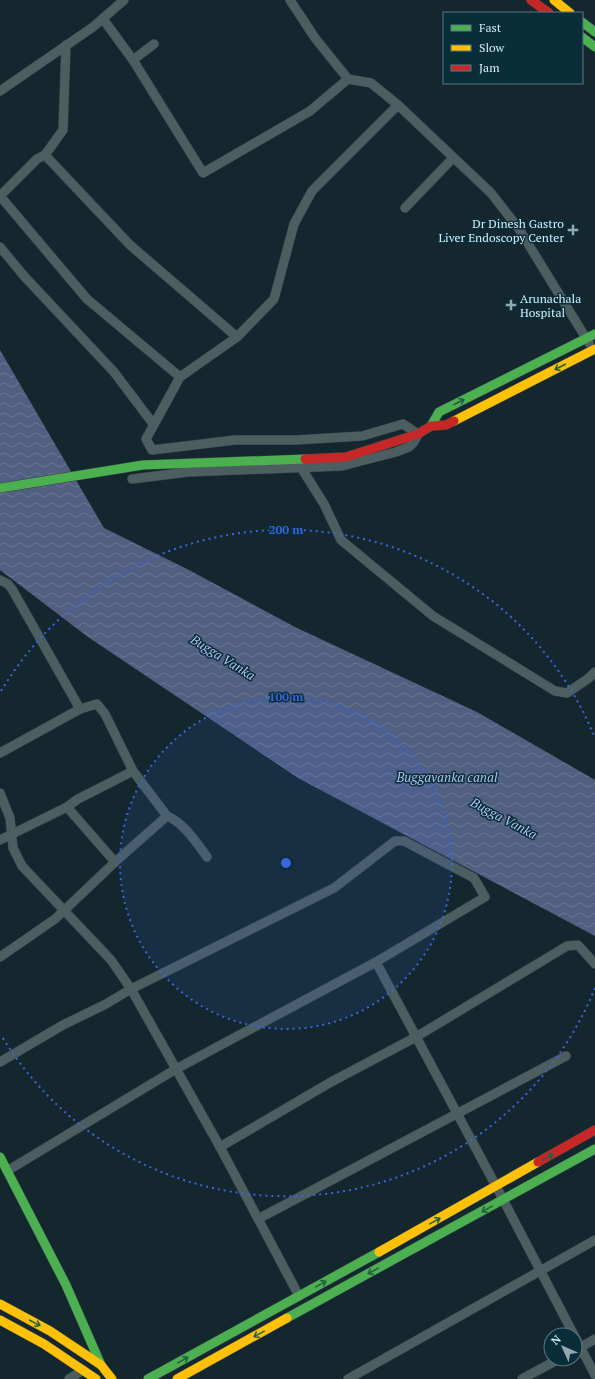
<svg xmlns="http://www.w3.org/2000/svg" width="595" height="1379" viewBox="0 0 595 1379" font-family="'PT Serif',serif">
	<defs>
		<pattern id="water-waves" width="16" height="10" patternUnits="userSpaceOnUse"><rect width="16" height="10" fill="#515f80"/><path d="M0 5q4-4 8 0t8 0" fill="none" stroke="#697693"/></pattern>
	</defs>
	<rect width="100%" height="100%" fill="#14272e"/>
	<!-- water -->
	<path fill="url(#water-waves)" d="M 0,350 L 104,528 L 189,570 L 297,628 L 477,712 L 595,780 L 595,936 L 298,778 L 88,637 L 0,570 Z"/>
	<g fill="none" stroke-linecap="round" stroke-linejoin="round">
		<!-- street casing -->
		<g stroke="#324247" stroke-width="10">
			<g id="street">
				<path d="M 290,0 L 315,38 L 348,79 L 371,83 L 398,105 L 491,193 L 519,229 L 589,343"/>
				<path d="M 103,19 L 133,60 L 154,44"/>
				<path d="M 133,60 L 203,173 L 310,111 L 348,79"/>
				<path d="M 0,91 L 93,27 L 124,0"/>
				<path d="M 45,155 L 130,245 L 237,337"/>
				<path d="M 0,196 L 87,299 L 180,377"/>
				<path d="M 0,196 L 37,159 L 45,155 L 63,130 L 66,45"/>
				<path d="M 405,208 L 453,158"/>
				<path d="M 0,247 L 24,276 L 114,372 L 154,425"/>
				<path d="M 302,469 L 324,504 L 341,540 L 433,616 L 555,691 L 567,693 L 589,678 L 595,672"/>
				<path d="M 132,479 L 188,472 L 342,466 L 396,452 L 409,447 L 414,442 L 418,434 L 403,424 L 362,436 L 296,440 L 235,440 L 152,450 L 146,439 L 180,377 L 237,337 L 274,299 L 294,224 L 312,191 L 398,105"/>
				<path d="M 0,580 L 8,584 L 12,589 L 80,709"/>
				<path d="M 0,753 L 80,709 L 97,704 L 105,714 L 133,771 L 167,816 C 184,823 196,842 207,857"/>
				<path d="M 0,793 L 10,818 L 13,848 L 22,866 L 111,960 L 131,989 L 220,1147 L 299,1296"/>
				<path d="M 67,807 L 115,862"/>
				<path d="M 0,840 L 67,807 L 78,799 L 133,771"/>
				<path d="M 0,957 L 55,919 L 115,862 L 167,816"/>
				<path d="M 376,962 L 496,1186 L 574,1335"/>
				<path d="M 0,1062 L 63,1025 L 106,1004 L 131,989 L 334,888 L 395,841 L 404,841 L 474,878 L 485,897 L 376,962 L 176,1069 L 7,1171"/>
				<path d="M 220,1147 L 331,1082 L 416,1037 L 567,946 L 578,945 L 595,964"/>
				<path d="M 258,1219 L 566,1056"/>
				<path d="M 575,1337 L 595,1375"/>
				<path d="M 576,1350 L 595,1339"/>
				<path d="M 69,1379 L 83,1370"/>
				<path d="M 348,1379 L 595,1240"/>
				<path d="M 522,1379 L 559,1359"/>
			</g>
		</g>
		<!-- fast casing -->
		<g stroke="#324247" stroke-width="10">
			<g id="fast">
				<path d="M 582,22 L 595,32"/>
				<path d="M 582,37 L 595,47"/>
				<path d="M 431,426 L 439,412 L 595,334"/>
				<path d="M 0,488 L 143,465 L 305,459"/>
				<path d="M 0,1157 L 66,1285 L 101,1365"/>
				<path d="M 287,1318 L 595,1149"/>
				<path d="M 148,1379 L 379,1252"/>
			</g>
		</g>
		<!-- slow casing -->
		<g stroke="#324247" stroke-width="10">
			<g id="slow">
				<path d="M 554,0 L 570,13"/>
				<path d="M 454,421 L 595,349"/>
				<path d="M 379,1252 L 538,1162"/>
				<path d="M 0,1304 L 50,1331 L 101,1365 L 112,1379"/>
				<path d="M 0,1320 L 44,1344 L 96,1379"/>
				<path d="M 177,1379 L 287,1318"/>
			</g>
		</g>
		<!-- jam casing -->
		<g stroke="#324247" stroke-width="10">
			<g id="jam">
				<path d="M 531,0 L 549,13"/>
				<path d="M 305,459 L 346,457 L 418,434 L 431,426 L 446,425 L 454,421"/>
				<path d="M 538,1162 L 595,1130"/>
			</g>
		</g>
		<!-- street -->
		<use href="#street" stroke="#4c5e60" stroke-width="9"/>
		<!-- fast -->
		<use href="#fast" stroke="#4caf50" stroke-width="9"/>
		<!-- slow -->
		<use href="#slow" stroke="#ffc107" stroke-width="9"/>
		<!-- jam -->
		<use href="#jam" stroke="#c62828" stroke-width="9"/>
	</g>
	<!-- one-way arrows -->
	<defs><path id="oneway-shaft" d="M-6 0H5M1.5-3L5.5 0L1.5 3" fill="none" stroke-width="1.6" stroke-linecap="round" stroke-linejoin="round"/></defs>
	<g stroke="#246142">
		<use href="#oneway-shaft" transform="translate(560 367) rotate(153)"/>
		<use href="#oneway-shaft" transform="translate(459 402) rotate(-27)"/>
		<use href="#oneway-shaft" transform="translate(548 1157) rotate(-29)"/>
		<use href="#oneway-shaft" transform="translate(487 1209) rotate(151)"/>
		<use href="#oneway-shaft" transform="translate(435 1221) rotate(-29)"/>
		<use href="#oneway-shaft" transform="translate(373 1271) rotate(151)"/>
		<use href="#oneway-shaft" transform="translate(321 1284) rotate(-29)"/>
		<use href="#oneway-shaft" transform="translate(35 1323) rotate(28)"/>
		<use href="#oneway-shaft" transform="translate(259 1334) rotate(151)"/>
		<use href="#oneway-shaft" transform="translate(183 1360) rotate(-29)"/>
	</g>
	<!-- distance rings -->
	<circle cx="286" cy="863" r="166" fill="#3966dc" fill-opacity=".12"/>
	<g fill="none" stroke="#3966dc" stroke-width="2" stroke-dasharray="2 4">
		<circle cx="286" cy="863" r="166"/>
		<path d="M595 988A333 333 0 0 1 1 1035M1 691A333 333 0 0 1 595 738"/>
	</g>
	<!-- markers -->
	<g fill="#94a7af" stroke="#092d39" stroke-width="1.5">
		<path d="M571 224h4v4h4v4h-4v4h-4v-4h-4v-4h4z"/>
		<path d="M509 299h4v4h4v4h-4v4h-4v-4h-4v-4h4z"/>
	</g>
	<g text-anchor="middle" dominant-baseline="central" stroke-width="3" stroke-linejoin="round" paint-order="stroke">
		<!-- poi labels -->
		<g font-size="12" fill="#d9ecf4" stroke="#092d39" text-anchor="end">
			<text x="564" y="223">Dr Dinesh Gastro<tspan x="564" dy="14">Liver Endoscopy Center</tspan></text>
			<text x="520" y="298" text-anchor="start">Arunachala<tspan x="520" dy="14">Hospital</tspan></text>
		</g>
		<!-- water labels -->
		<g font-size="13" font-style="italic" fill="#b2c4f5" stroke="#092d39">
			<text transform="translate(223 657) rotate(32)">Bugga Vanka</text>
			<text x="447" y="777">Buggavanka canal</text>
			<text transform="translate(504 818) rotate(28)">Bugga Vanka</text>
		</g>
	</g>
	<circle cx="286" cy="863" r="6" fill="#3966dc" stroke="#092d39" stroke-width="2"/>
	<g font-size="12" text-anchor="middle" font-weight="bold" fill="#3966dc" stroke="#092d39" stroke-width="3" stroke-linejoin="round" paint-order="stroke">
		<text x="286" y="534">200 m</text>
		<text x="286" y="701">100 m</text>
	</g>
	<!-- legend -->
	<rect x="443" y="12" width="140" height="72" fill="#092d39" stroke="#5c7984"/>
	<rect x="451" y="25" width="20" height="6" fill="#4caf50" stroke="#5c7984"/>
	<text x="479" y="32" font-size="12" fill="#d9ecf4">Fast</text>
	<rect x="451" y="45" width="20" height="6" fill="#ffc107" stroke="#5c7984"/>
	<text x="479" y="52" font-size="12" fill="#d9ecf4">Slow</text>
	<rect x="451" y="65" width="20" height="6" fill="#c62828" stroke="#5c7984"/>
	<text x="479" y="72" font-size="12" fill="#d9ecf4">Jam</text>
	<!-- north arrow -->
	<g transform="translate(563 1347) rotate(315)"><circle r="19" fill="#092d39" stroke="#5c7984"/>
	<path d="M0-3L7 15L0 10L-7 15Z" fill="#94a7af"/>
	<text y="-6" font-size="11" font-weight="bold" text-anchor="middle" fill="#d9ecf4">N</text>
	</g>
</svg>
